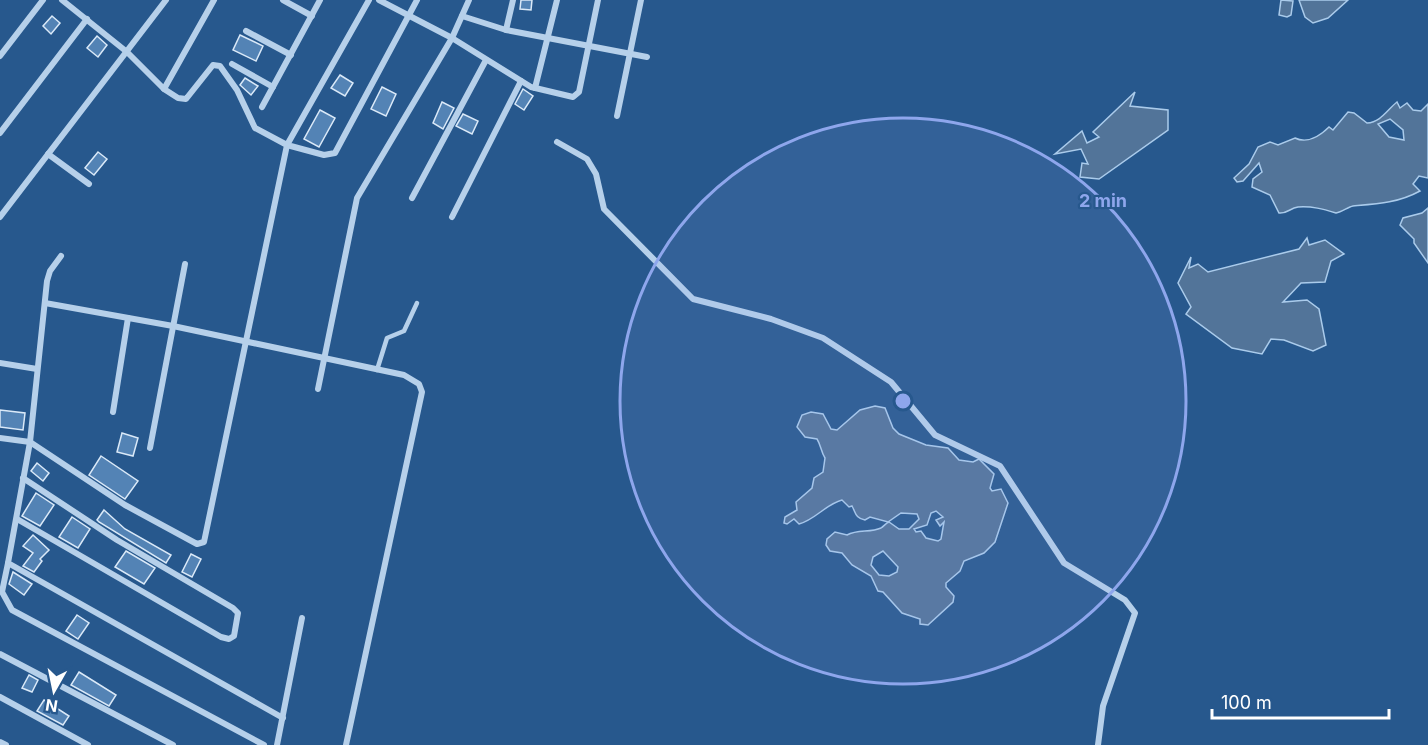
<svg xmlns="http://www.w3.org/2000/svg" width="1428" height="745" viewBox="0 0 1428 745" font-family="Inter,sans-serif">
	<rect width="100%" height="100%" fill="#27588d"/>
	<!-- water -->
	<g fill="#527499" stroke="#aacbeb" stroke-width="1.5" fill-rule="evenodd">
		<path d="M 1281,0 L 1293,1 L 1291,15 L 1287,17 L 1279,15 Z"/>
		<path d="M 1299,0 L 1348,0 L 1328,18 L 1313,23 L 1305,17 Z"/>
		<path d="M 1135,92 L 1130,106 L 1168,110 L 1168,130 L 1099,179 L 1080,177 L 1082,163 L 1088,164 L 1081,149 L 1055,154 L 1082,131 L 1087,143 L 1099,137 L 1093,132 Z"/>
		<path d="M 1397,102 L 1400,108 L 1407,103 L 1413,110 L 1421,111 L 1428,104 L 1428,178 L 1419,176 L 1413,184 L 1420,191 C 1398,203 1377,204 1353,206 C 1348,207 1342,212 1336,213 C 1323,209 1312,206 1298,207 C 1290,208 1287,214 1279,213 L 1270,195 L 1252,187 L 1253,179 L 1262,172 L 1259,163 L 1243,181 L 1237,182 L 1234,178 L 1249,164 L 1258,147 L 1270,142 L 1278,145 L 1295,138 C 1307,144 1320,136 1329,127 L 1333,130 L 1348,112 L 1354,113 L 1367,123 C 1381,122 1387,110 1397,102 ZM 1390,119 L 1403,130 L 1404,140 L 1389,137 L 1378,124 Z"/>
		<path d="M 1428,208 L 1428,263 L 1414,243 L 1414,239 L 1400,225 L 1403,218 L 1422,213 Z"/>
		<path d="M 1307,238 L 1309,245 L 1325,240 L 1344,254 L 1331,261 L 1325,282 L 1301,283 L 1283,302 L 1307,300 L 1319,309 L 1326,345 L 1313,351 L 1284,340 L 1271,339 L 1262,354 L 1232,348 L 1186,314 L 1191,307 L 1178,283 L 1191,257 L 1189,268 L 1198,264 L 1208,272 L 1299,249 Z"/>
		<path d="M 875,406 L 885,408 L 893,428 L 899,434 L 926,445 L 948,448 L 959,460 L 973,462 L 979,459 L 994,474 L 990,488 L 992,491 L 1001,489 L 1008,503 L 995,542 L 984,553 L 964,561 L 960,571 L 946,583 L 946,587 L 954,596 L 953,602 L 928,625 L 920,624 L 920,619 L 902,613 L 883,592 L 878,591 L 871,576 L 852,565 L 842,553 L 830,551 L 826,545 L 827,539 L 835,532 L 847,535 C 858,529 870,533 881,528 C 884,526 886,523 889,522 L 899,529 L 909,529 L 919,519 L 917,514 L 901,513 L 888,522 L 870,517 L 865,520 C 855,518 856,513 852,506 L 849,507 L 842,500 C 826,504 815,520 799,524 L 794,519 L 787,524 L 784,523 L 785,517 L 797,510 L 796,502 L 812,488 L 814,478 L 823,472 L 825,458 C 821,452 821,445 817,439 L 805,437 L 797,427 L 802,415 L 811,412 L 823,414 L 831,429 L 837,430 L 860,410 ZM 936,511 L 943,517 L 936,520 L 940,526 L 944,522 L 941,539 L 938,541 L 926,538 L 921,531 L 916,532 L 914,529 L 927,525 L 931,513 ZM 883,551 L 898,567 L 897,572 L 889,576 L 879,575 L 871,565 L 873,557 Z"/>
	</g>
	<!-- building -->
	<g fill="#5383b5" stroke="#dae9f8" stroke-width="1.5">
		<path d="M 521,0 L 532,0 L 531,10 L 520,9 Z"/>
		<path d="M 52,16 L 60,23 L 51,34 L 43,26 Z"/>
		<path d="M 240,35 L 263,46 L 256,61 L 233,50 Z"/>
		<path d="M 97,36 L 107,45 L 98,57 L 87,48 Z"/>
		<path d="M 340,75 L 353,83 L 345,96 L 331,88 Z"/>
		<path d="M 245,78 L 258,86 L 251,95 L 240,85 Z"/>
		<path d="M 382,87 L 396,94 L 386,116 L 371,109 Z"/>
		<path d="M 523,89 L 533,96 L 524,110 L 515,104 Z"/>
		<path d="M 442,102 L 454,108 L 443,129 L 433,123 Z"/>
		<path d="M 320,110 L 335,118 L 319,147 L 304,139 Z"/>
		<path d="M 463,114 L 478,121 L 472,134 L 456,126 Z"/>
		<path d="M 98,152 L 107,159 L 94,175 L 85,168 Z"/>
		<path d="M 0,410 L 25,413 L 23,430 L 0,427 Z"/>
		<path d="M 122,433 L 138,438 L 133,456 L 117,452 Z"/>
		<path d="M 101,456 L 138,481 L 125,499 L 89,475 Z"/>
		<path d="M 37,463 L 49,473 L 43,481 L 31,471 Z"/>
		<path d="M 36,493 L 54,505 L 40,526 L 22,516 Z"/>
		<path d="M 104,510 L 125,529 L 171,555 L 166,563 L 99,522 L 97,520 Z"/>
		<path d="M 72,517 L 90,529 L 78,548 L 59,537 Z"/>
		<path d="M 33,535 L 49,550 L 40,559 L 42,561 L 34,572 L 23,566 L 33,553 L 23,546 Z"/>
		<path d="M 126,551 L 155,568 L 144,584 L 115,567 Z"/>
		<path d="M 191,554 L 201,559 L 192,577 L 182,572 Z"/>
		<path d="M 13,572 L 32,584 L 24,595 L 9,584 Z"/>
		<path d="M 77,615 L 89,623 L 78,639 L 66,631 Z"/>
		<path d="M 79,672 L 116,695 L 109,706 L 71,685 Z"/>
		<path d="M 29,675 L 38,680 L 32,692 L 22,688 Z"/>
		<path d="M 44,700 L 69,716 L 63,725 L 37,711 Z"/>
	</g>
	<g fill="none" stroke-linecap="round" stroke-linejoin="round">
		<!-- service -->
		<path stroke="#b6d0ea" stroke-width="4.5" d="M 377,370 L 387,338 L 404,331 L 417,303"/>
		<!-- minor -->
		<g stroke="#b6d0ea" stroke-width="6">
			<path d="M 283,0 L 312,16"/>
			<path d="M 369,0 L 287,145 L 324,155 L 335,153 L 417,0"/>
			<path d="M 379,0 L 452,38 L 531,87 L 573,97 L 579,92 L 598,0"/>
			<path d="M 462,16 L 506,30 L 647,57"/>
			<path d="M 506,30 L 513,0"/>
			<path d="M 246,31 L 291,55"/>
			<path d="M 0,56 L 43,0"/>
			<path d="M 232,64 L 273,87"/>
			<path d="M 535,88 L 557,0"/>
			<path d="M 164,89 L 214,0"/>
			<path d="M 262,107 L 320,0"/>
			<path d="M 617,116 L 641,0"/>
			<path d="M 0,133 L 87,19"/>
			<path d="M 557,142 L 587,159 L 596,174 L 604,209 L 693,299 L 771,319 L 823,338 L 891,382 L 935,435 L 1000,466 L 1064,563 L 1125,600 L 1135,613 L 1103,706 L 1098,745"/>
			<path d="M 48,154 L 89,184"/>
			<path d="M 412,198 L 486,60"/>
			<path d="M 0,217 L 166,0"/>
			<path d="M 452,217 L 521,81"/>
			<path d="M 61,256 L 50,271 L 47,281 L 30,442 L 8,563 L 283,718"/>
			<path d="M 45,303 L 173,326 L 404,375 L 419,384 L 422,392 L 346,745"/>
			<path d="M 0,363 L 37,369"/>
			<path d="M 318,389 L 357,198 L 452,38 L 469,0"/>
			<path d="M 113,412 L 128,318"/>
			<path d="M 0,438 L 30,442 L 125,505 L 197,544 L 204,542 L 287,145 L 255,128 L 237,90 L 220,66 L 213,65 L 186,99 L 178,98 L 164,89 L 127,52 L 62,0"/>
			<path d="M 150,448 L 185,264"/>
			<path d="M 17,519 L 221,637 L 229,639 L 234,636 L 238,613 L 233,608 L 117,540 L 23,478"/>
			<path d="M 8,563 L 2,592 L 12,610 L 264,745"/>
			<path d="M 0,654 L 173,745"/>
			<path d="M 0,697 L 88,745"/>
			<path d="M 0,742 L 6,745"/>
			<path d="M 277,745 L 302,618"/>
		</g>
	</g>
	<!-- distance rings -->
	<circle cx="903" cy="401" r="283" fill="#8ea6ec" fill-opacity=".12"/>
	<circle fill="none" stroke="#8ea6ec" stroke-width="3" cx="903" cy="401" r="283"/>
	<circle cx="903" cy="401" r="9" fill="#8ea6ec" stroke="#27588d" stroke-width="3"/>
	<g font-size="18" text-anchor="middle" font-weight="bold" fill="#8ea6ec" stroke="#27588d" stroke-width="4.5" stroke-linejoin="round" paint-order="stroke">
		<text x="1103" y="207">2 min</text>
	</g>
	<!-- north arrow -->
	<g transform="translate(54 691) rotate(189)" stroke="#27588d" stroke-width="4.5" paint-order="stroke">
	<path d="M0-4.5L10 22L0 15L-10 22Z" fill="#ffffff"/>
	<text y="-9" font-size="16" font-weight="bold" text-anchor="middle" fill="#ffffff">N</text>
	</g>
	<!-- scale -->
	<path d="M1212 709v9h177v-9" fill="none" stroke="#ffffff" stroke-width="3"/>
	<text x="1221" y="709" font-size="18" fill="#ffffff" stroke="#27588d" stroke-width="4.5" paint-order="stroke">100 m</text>
</svg>
